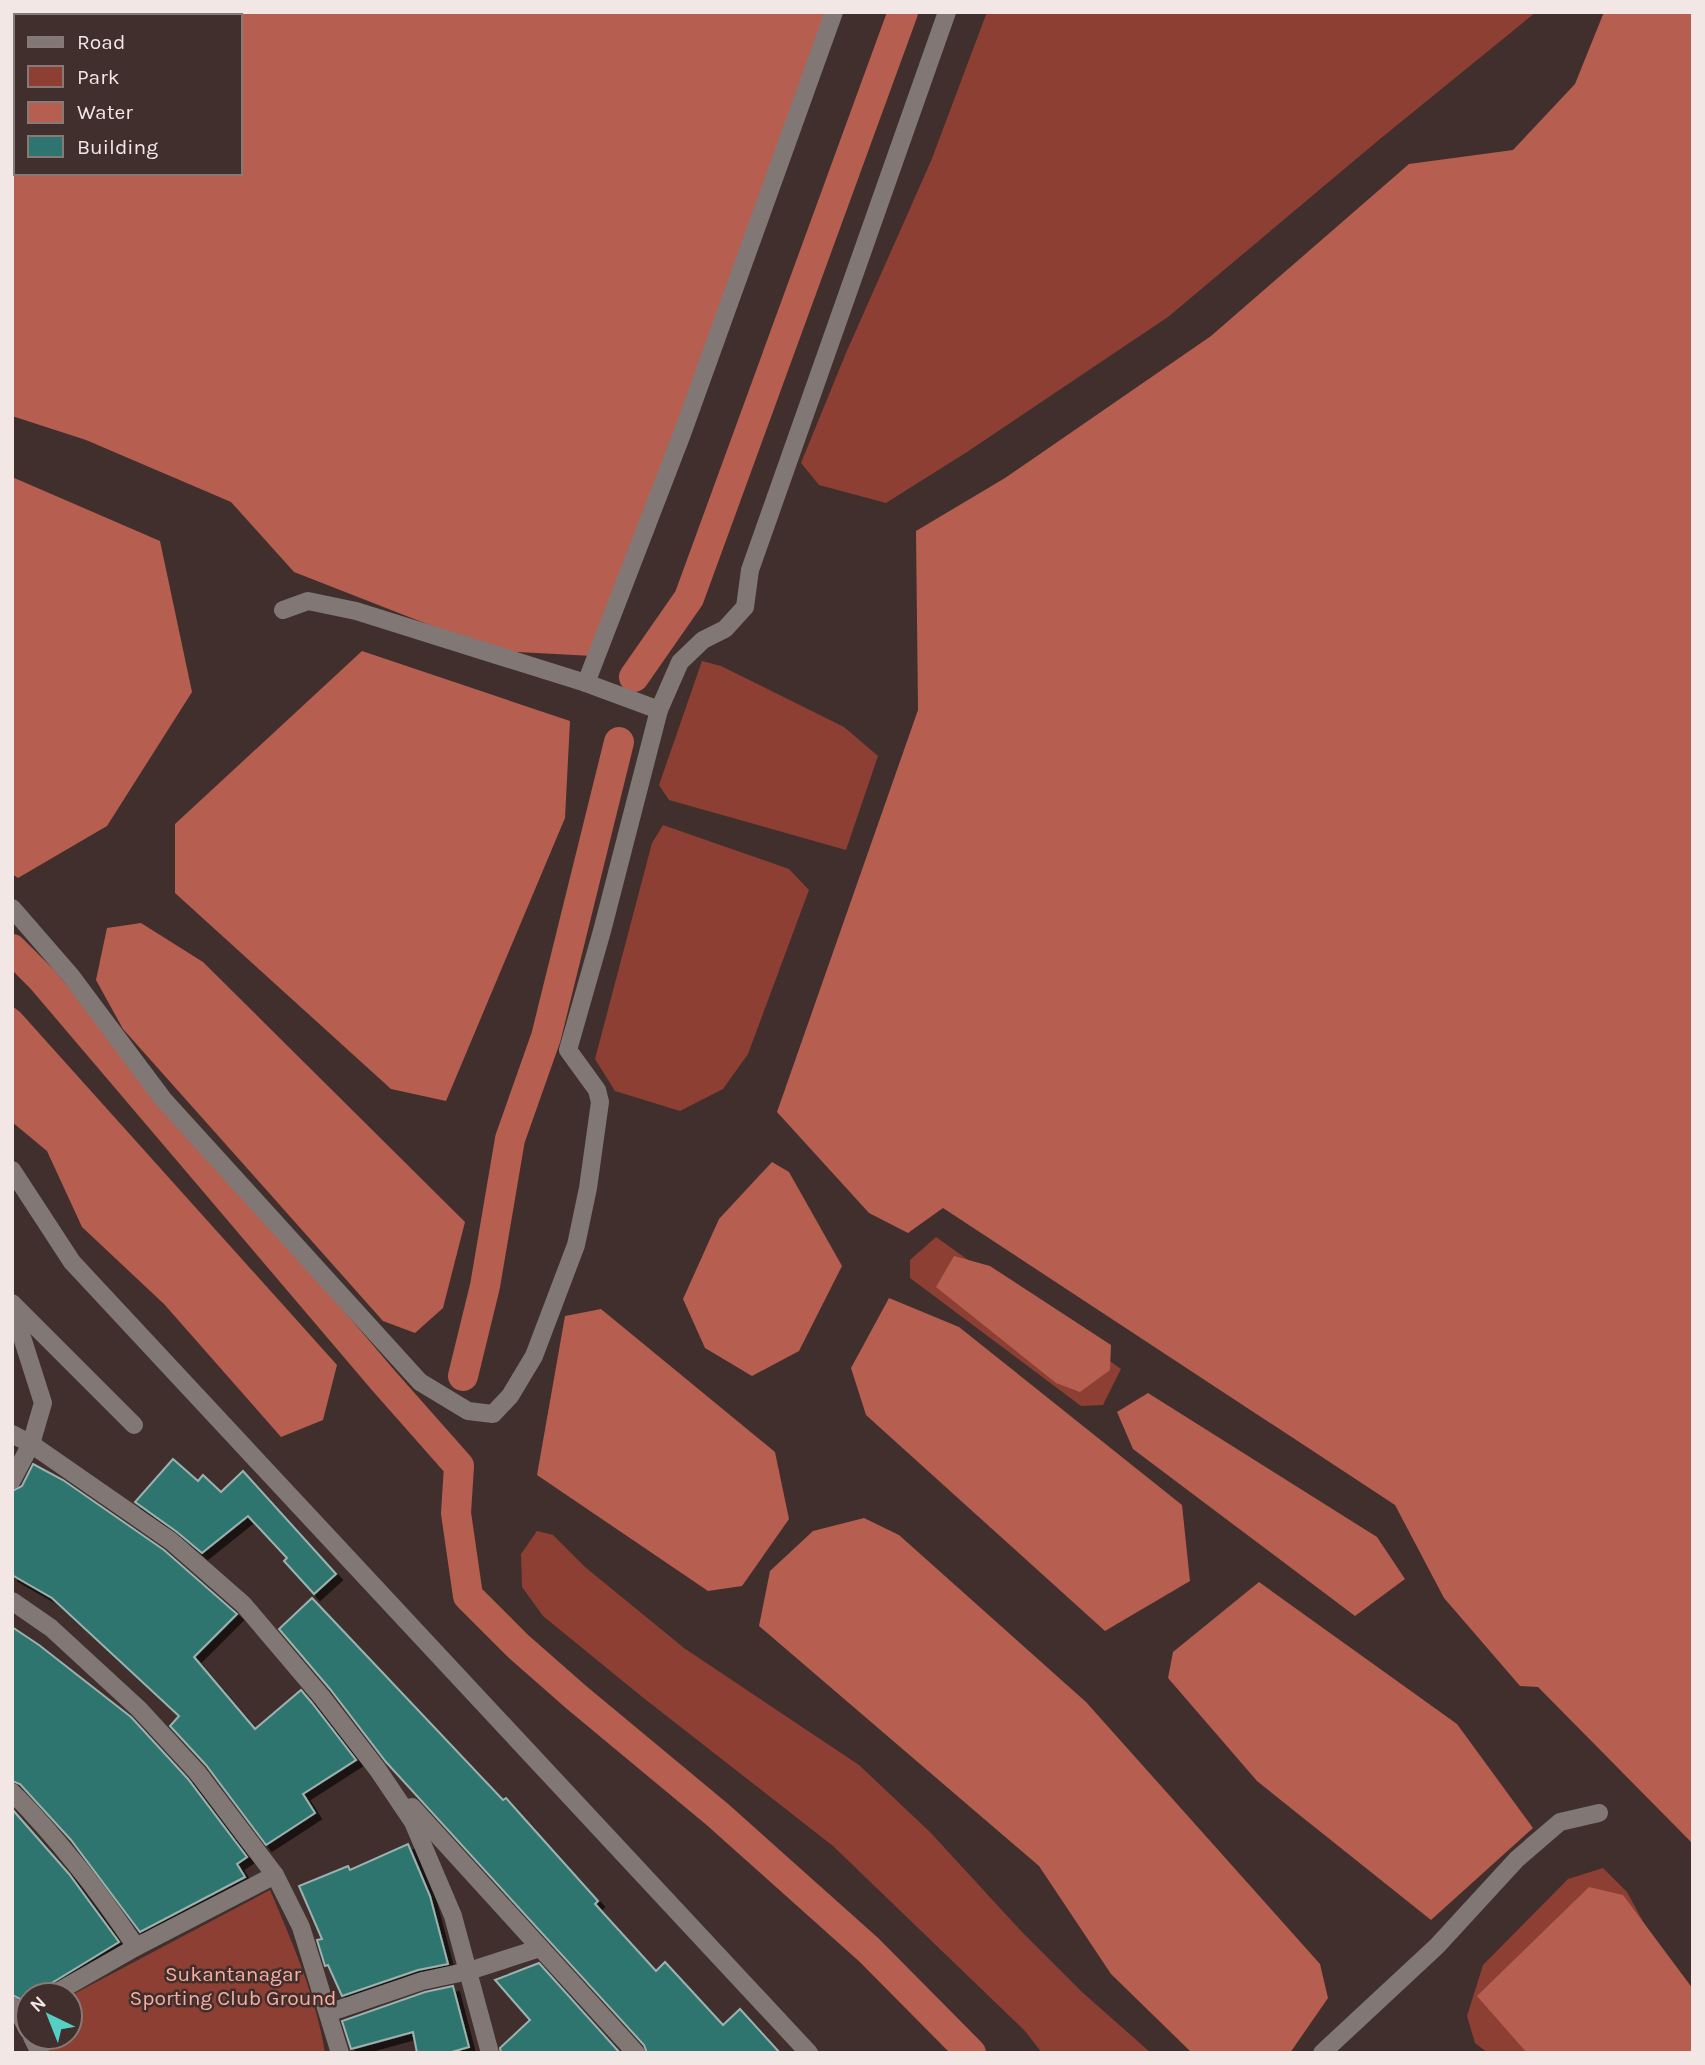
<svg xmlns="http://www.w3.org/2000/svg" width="1705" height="2065" viewBox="0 0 1705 2065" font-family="Karla,sans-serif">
	<defs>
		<filter id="shadow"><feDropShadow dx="6" dy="6" stdDeviation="0" flood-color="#0009"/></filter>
	</defs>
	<rect width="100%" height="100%" fill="#402f2c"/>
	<!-- green -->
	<g fill="#8d3f33">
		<path d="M 987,12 L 1536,12 L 1380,139 L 1168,317 L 967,452 L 886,503 L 819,485 L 801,463 L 846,353 L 931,161 Z"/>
		<path d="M 702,661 L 721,666 L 844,727 L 878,756 L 846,850 L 669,800 L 659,785 Z"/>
		<path d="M 663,825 L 789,869 L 809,890 L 748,1054 L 723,1089 L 680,1111 L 615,1091 L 595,1059 L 652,843 Z"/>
		<path d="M 936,1237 L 1121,1369 L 1103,1405 L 1081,1406 L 910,1278 L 910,1260 Z"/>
		<path d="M 537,1531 L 553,1535 L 585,1567 L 684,1648 L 859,1765 L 930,1832 L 1021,1931 L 1082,1992 L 1151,2053 L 1042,2053 L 1025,2031 L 833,1846 L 641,1696 L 543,1616 L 522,1587 L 521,1554 Z"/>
		<path d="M 1603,1868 L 1627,1892 L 1652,1938 L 1693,2053 L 1488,2053 L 1475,2043 L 1467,2016 L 1483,1965 L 1568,1879 Z"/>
		<path d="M 270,1890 C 292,1942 316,1996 325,2053 L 48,2053 L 40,2037 L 70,2037 L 70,1996 Z"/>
	</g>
	<!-- water -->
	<g fill="#b65e50" fill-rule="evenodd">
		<path d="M 12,12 L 829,12 L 593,656 L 496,651 L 294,572 L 231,502 L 86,440 L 12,416 ZM 16,16 L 240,16 L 240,173 L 16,173 Z"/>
		<path d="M 1604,12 L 1693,12 L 1693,1844 L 1538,1687 L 1520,1686 L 1444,1598 L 1395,1505 L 943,1208 L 908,1233 L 869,1213 L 777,1112 L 918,710 L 916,531 L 1005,478 L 1211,336 L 1409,164 L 1513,150 L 1575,84 Z"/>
		<path d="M 12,477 L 160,541 L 192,692 L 107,826 L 18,878 L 12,874 Z"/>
		<path d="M 362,651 L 570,721 L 565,818 L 446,1101 L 391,1089 L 175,893 L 175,824 Z"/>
		<path d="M 141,923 L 203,962 L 465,1222 L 443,1308 L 415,1333 L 383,1321 L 123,1029 L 96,980 L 107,928 Z"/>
		<path d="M 12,1006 L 20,1012 L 337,1365 L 323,1420 L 281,1437 L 164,1304 L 82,1227 L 47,1151 L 12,1122 Z"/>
		<path d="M 772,1162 L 789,1172 L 842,1266 L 799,1351 L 752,1376 L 705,1348 L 683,1299 L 719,1219 Z"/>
		<path d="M 954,1256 L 990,1266 L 1111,1345 L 1110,1370 L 1080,1392 L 1056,1383 L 936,1287 Z"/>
		<path d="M 889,1298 L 959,1327 L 1182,1505 L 1190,1581 L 1105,1631 L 866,1415 L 851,1368 Z"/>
		<path d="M 601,1309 L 775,1452 L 789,1519 L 742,1586 L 708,1591 L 537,1475 L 565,1316 Z"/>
		<path d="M 1148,1393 L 1377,1537 L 1405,1579 L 1355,1616 L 1133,1449 L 1117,1412 Z"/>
		<path d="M 864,1518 L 899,1535 L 1086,1702 L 1320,1964 L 1328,1998 L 1290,2053 L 1192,2053 L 1111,1974 L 1039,1866 L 759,1626 L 770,1571 L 813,1531 Z"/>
		<path d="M 1259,1582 L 1457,1724 L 1533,1828 L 1431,1920 L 1257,1781 L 1168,1678 L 1173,1652 Z"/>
		<path d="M 1589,1887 L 1623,1895 L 1693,1989 L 1693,2053 L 1527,2053 L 1477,1996 Z"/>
	</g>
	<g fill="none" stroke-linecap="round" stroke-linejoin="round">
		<!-- canal -->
		<g stroke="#b65e50" stroke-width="30">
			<path d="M 634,677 L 689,598 L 903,12"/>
			<path d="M 12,949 L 42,979 L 383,1380 L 459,1466 L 456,1513 L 468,1596 L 518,1646 L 576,1697 L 718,1815 L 869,1950 L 971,2053"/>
			<path d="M 463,1376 L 485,1286 L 510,1139 L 546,1037 L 619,742"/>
		</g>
	</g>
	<!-- building -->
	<g fill="#2f756f" stroke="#9bb2af" stroke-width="2" filter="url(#shadow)">
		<path d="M 173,1459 L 198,1481 L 203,1475 L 221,1492 L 243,1471 L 336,1574 L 314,1594 L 284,1561 L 287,1558 L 248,1516 L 202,1553 L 177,1532 L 135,1502 Z"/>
		<path d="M 33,1464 L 63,1480 L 164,1550 L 237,1614 L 194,1657 L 255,1729 L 301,1690 L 312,1703 L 356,1760 L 303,1794 L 315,1813 L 266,1845 L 206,1765 L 170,1726 L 179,1716 L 52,1598 L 12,1575 L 12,1491 L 22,1486 Z"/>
		<path d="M 312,1598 L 503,1800 L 506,1798 L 521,1815 L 598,1901 L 595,1904 L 656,1971 L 665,1962 L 723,2025 L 740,2009 L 780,2053 L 647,2053 L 644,2045 L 386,1762 L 330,1689 L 279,1629 Z"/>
		<path d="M 12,1627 L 39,1645 L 131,1717 L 188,1779 L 247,1857 L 237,1864 L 245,1877 L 140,1932 L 71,1840 L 20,1784 L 12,1781 Z"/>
		<path d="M 12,1809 L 69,1874 L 119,1942 L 32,1995 L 28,1995 L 22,2000 L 12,1995 Z"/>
		<path d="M 408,1844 L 430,1896 L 448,1964 L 418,1970 L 342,1996 L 328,1965 L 325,1966 L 317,1940 L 322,1939 L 299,1886 L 348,1866 L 350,1870 Z"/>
		<path d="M 539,1963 L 620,2053 L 501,2053 L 500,2048 L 530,2020 L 495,1980 Z"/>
		<path d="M 453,1986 L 469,2047 L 448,2053 L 417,2053 L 413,2032 L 351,2049 L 342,2021 L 425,1992 Z"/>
	</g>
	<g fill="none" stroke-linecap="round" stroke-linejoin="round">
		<!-- minor -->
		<g stroke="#817876" stroke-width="18">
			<path d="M 283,610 L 308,601 L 356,611 L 586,683 L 659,710"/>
			<path d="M 586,683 L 682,434 L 834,12"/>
			<path d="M 12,908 L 71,976 L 163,1099 L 420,1382 L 468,1411 L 493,1414 L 510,1396 L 534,1356 L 576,1245 L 588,1188 L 600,1102 L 597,1090 L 568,1050 L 602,931 L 659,710 L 680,662 L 703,640 L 725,629 L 745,607 L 750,570 L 947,12"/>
			<path d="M 12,1170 L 72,1262 L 809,2053"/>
			<path d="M 12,1303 L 134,1425"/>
			<path d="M 12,1306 L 43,1403 L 31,1444 L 12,1480"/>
			<path d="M 12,1434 L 31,1444 L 171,1541 L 243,1604 L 321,1696 L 378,1770 L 413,1822 L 453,1916 L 490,2053"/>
			<path d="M 12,1601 L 51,1628 L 139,1709 L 197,1772 L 256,1850 L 275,1875 L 301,1927 L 340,2053"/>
			<path d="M 12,1792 C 59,1840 99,1891 136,1947"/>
			<path d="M 412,1807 L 636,2053"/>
			<path d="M 52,1995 L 136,1947 L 275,1875"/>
			<path d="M 12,2006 L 19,2013 L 28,2030"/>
			<path d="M 328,2013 L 422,1981 L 469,1971 L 540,1948"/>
			<path d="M 32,2037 L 40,2053"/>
			<path d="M 1322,2053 L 1437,1946 L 1517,1859 L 1560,1822 L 1599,1813"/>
		</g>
	</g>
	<g text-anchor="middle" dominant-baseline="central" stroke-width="5" stroke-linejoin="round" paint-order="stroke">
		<!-- park labels -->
		<g font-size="21" fill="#f7aea1" stroke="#402f2c">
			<text x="233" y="1974">Sukantanagar<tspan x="233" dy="24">Sporting Club Ground</tspan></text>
		</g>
	</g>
	<!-- border -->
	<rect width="1705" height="2065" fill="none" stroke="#f2e7e5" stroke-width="28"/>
	<!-- legend -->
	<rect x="14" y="14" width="228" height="161" fill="#402f2c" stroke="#877976" stroke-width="2"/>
	<rect x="28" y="37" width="35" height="10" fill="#817876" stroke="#877976" stroke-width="2"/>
	<text x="77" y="49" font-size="21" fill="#f2e7e5">Road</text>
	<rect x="28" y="66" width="35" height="21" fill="#8d3f33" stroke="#877976" stroke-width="2"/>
	<text x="77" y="84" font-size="21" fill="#f2e7e5">Park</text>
	<rect x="28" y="102" width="35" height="21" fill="#b65e50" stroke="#877976" stroke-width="2"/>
	<text x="77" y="119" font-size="21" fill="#f2e7e5">Water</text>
	<rect x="28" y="136" width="35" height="21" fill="#2f756f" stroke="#877976" stroke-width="2"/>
	<text x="77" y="154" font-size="21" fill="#f2e7e5">Building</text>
	<!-- north arrow -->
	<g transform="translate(49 2016) rotate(317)"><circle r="33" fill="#402f2c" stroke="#877976" stroke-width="2"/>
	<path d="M0-5L12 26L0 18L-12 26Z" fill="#55cec4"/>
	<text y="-10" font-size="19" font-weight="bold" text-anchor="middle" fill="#f2e7e5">N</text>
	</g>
</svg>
